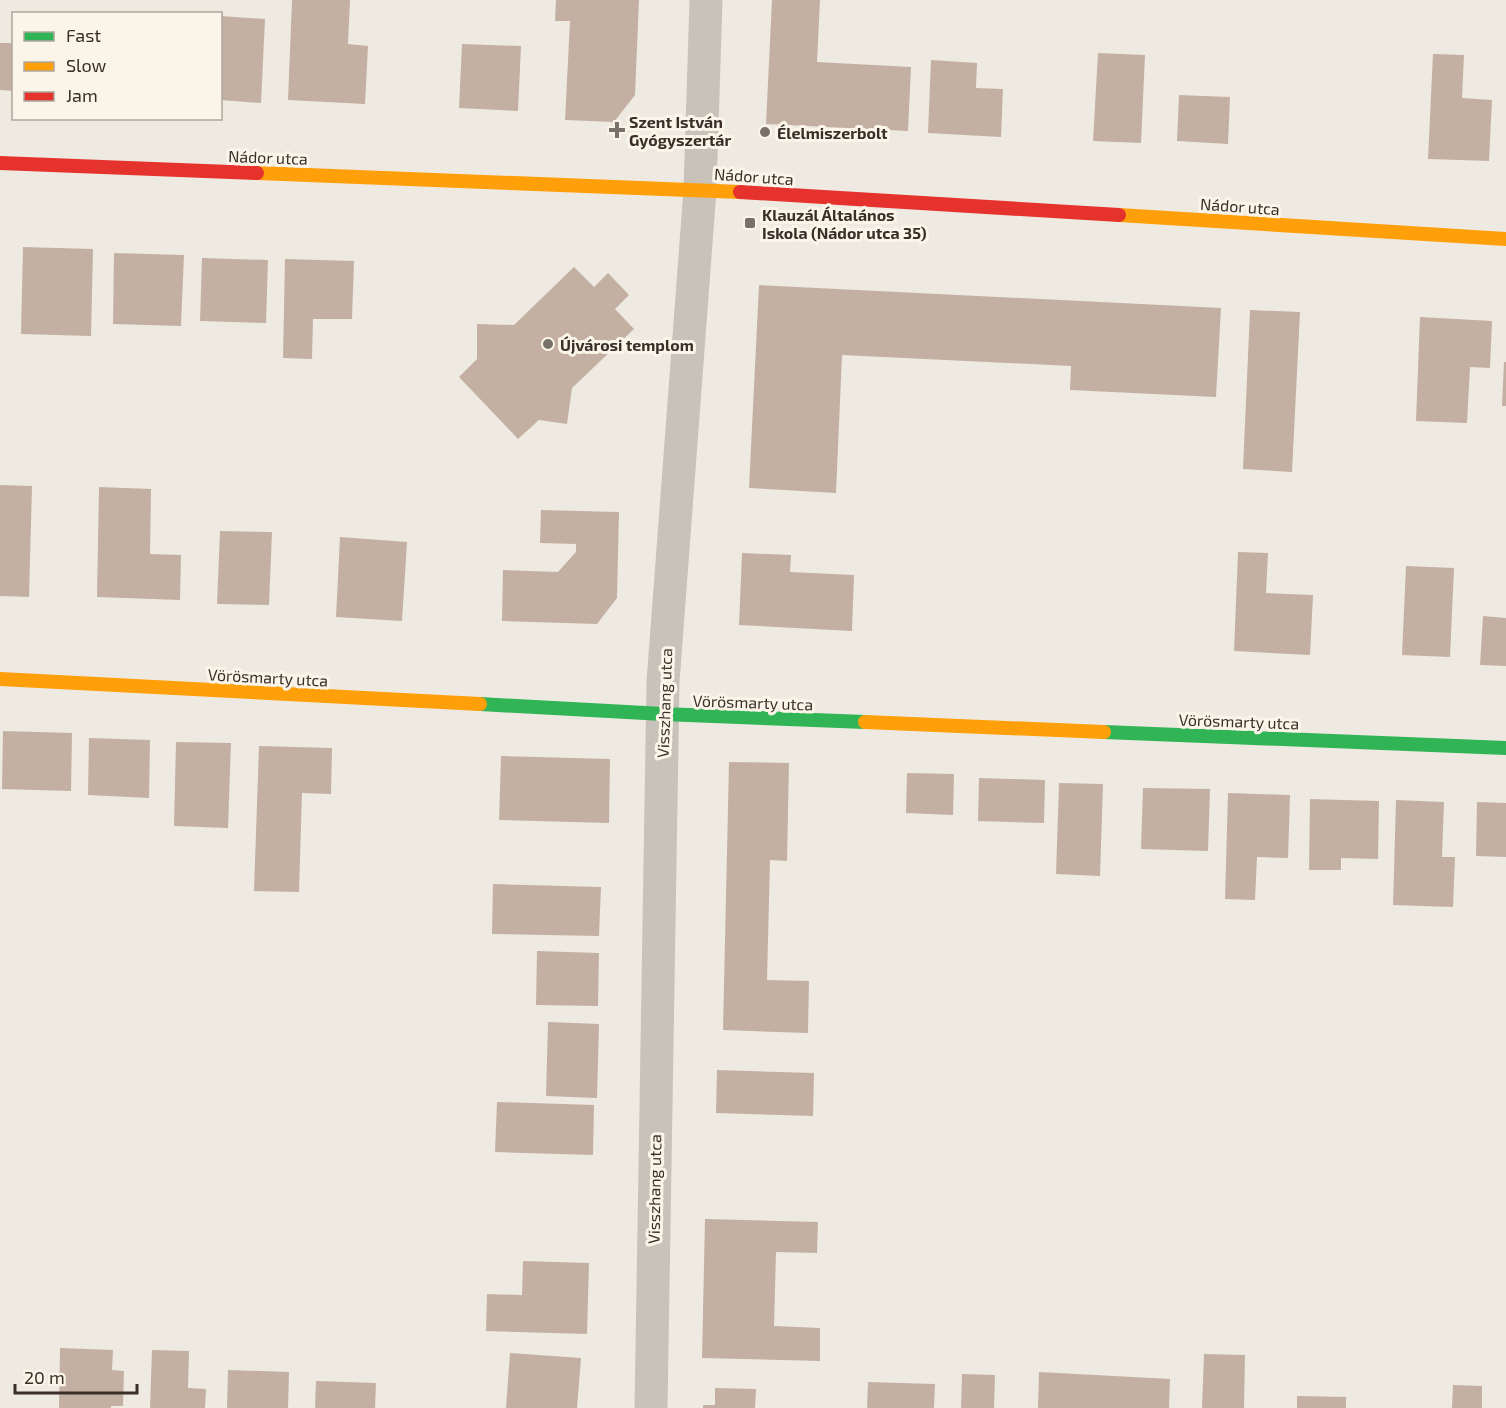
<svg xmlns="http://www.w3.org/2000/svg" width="1506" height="1408" viewBox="0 0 1506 1408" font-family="'Exo 2',sans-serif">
	<rect width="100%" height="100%" fill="#eeeae2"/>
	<!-- building -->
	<g fill="#c3b0a2">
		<path d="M 292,0 L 350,0 L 348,44 L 368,46 L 365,104 L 288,100 Z"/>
		<path d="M 556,0 L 639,0 L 635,95 L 614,122 L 565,120 L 570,21 L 555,21 Z"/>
		<path d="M 772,0 L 820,0 L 817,62 L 911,67 L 908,131 L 766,124 Z"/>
		<path d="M 220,16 L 265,19 L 261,103 L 220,100 Z"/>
		<path d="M 0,43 L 14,43 L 14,91 L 0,90 Z"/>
		<path d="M 462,44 L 521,46 L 518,111 L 459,108 Z"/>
		<path d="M 1098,53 L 1145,55 L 1141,143 L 1093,141 Z"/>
		<path d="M 1433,54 L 1464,55 L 1462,98 L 1492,100 L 1489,161 L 1428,159 Z"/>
		<path d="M 931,60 L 977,63 L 976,88 L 1003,89 L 1001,137 L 928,133 Z"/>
		<path d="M 1179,95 L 1230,97 L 1228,144 L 1177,141 Z"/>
		<path d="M 23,247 L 93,249 L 91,336 L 21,334 Z"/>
		<path d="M 114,253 L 184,255 L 181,326 L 113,324 Z"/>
		<path d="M 202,258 L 268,260 L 266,323 L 200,321 Z"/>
		<path d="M 285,259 L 354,261 L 352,319 L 313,319 L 312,359 L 283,358 Z"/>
		<path d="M 574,267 L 594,287 L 608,273 L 629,295 L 615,309 L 634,329 L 572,388 L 567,424 L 539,420 L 518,439 L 459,377 L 477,359 L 477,324 L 514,325 Z"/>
		<path d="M 759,285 L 1221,308 L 1216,397 L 1070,390 L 1071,366 L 842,355 L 836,493 L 749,488 Z"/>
		<path d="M 1250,310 L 1300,312 L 1292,472 L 1243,469 Z"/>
		<path d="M 1420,317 L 1492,321 L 1490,368 L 1470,367 L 1467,423 L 1416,421 Z"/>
		<path d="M 1504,362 L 1506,362 L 1506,406 L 1502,406 Z"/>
		<path d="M 0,485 L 32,486 L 29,597 L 0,596 Z"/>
		<path d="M 99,487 L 151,489 L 150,554 L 181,555 L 180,600 L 97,597 Z"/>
		<path d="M 541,510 L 619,512 L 617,598 L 597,624 L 502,621 L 503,570 L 558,572 L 576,552 L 576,544 L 540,543 Z"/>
		<path d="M 220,531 L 272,532 L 269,605 L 217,604 Z"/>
		<path d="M 340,537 L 407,542 L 402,621 L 336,617 Z"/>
		<path d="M 1238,552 L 1268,553 L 1266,593 L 1313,595 L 1310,655 L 1234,651 Z"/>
		<path d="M 742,553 L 791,555 L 790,572 L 854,575 L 852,631 L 739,625 Z"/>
		<path d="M 1406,566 L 1454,568 L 1450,657 L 1402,655 Z"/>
		<path d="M 1483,616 L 1506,618 L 1506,666 L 1480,665 Z"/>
		<path d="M 3,731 L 72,733 L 71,791 L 2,789 Z"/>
		<path d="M 89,738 L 150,740 L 149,798 L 88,795 Z"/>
		<path d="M 176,742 L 231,743 L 228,828 L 174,826 Z"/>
		<path d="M 259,746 L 332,748 L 331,794 L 302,793 L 299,892 L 254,891 Z"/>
		<path d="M 501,756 L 610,759 L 609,823 L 499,820 Z"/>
		<path d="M 729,762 L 789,763 L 787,861 L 770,860 L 767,980 L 809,981 L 808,1033 L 723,1030 Z"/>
		<path d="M 907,773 L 954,774 L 953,815 L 906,813 Z"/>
		<path d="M 979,778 L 1045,780 L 1044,823 L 978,821 Z"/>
		<path d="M 1059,783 L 1103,784 L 1100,876 L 1056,874 Z"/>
		<path d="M 1143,788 L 1210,789 L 1208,851 L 1141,849 Z"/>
		<path d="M 1228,793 L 1290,795 L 1288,858 L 1257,857 L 1255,900 L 1225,899 Z"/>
		<path d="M 1310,799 L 1379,801 L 1378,859 L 1341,858 L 1341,870 L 1309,870 Z"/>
		<path d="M 1396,800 L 1444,802 L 1442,857 L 1455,857 L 1453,907 L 1393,905 Z"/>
		<path d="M 1477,802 L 1506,803 L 1506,857 L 1476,856 Z"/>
		<path d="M 493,884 L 601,887 L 599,936 L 492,934 Z"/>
		<path d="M 537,951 L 599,953 L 598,1006 L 536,1005 Z"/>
		<path d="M 548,1022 L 599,1024 L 597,1098 L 546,1096 Z"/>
		<path d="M 717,1070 L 814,1073 L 813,1116 L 716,1113 Z"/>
		<path d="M 497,1102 L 594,1105 L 593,1155 L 495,1152 Z"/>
		<path d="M 705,1219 L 818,1222 L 817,1253 L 776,1252 L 774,1326 L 820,1328 L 820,1361 L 702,1358 Z"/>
		<path d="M 523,1261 L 589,1263 L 587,1334 L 486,1331 L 487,1294 L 522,1295 Z"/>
		<path d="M 60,1348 L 113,1350 L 112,1370 L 124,1371 L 123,1406 L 111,1406 L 111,1408 L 59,1408 Z"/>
		<path d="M 152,1350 L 189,1351 L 188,1388 L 206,1389 L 205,1408 L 150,1408 Z"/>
		<path d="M 510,1353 L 581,1358 L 577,1408 L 506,1408 Z"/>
		<path d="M 1204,1354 L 1245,1355 L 1244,1408 L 1202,1408 Z"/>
		<path d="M 228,1370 L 289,1372 L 288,1408 L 227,1408 Z"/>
		<path d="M 1039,1372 L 1170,1379 L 1169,1408 L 1038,1408 Z"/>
		<path d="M 962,1374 L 995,1375 L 994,1408 L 961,1408 Z"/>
		<path d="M 316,1381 L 376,1383 L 375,1408 L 315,1408 Z"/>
		<path d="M 868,1382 L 935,1384 L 934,1408 L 867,1408 Z"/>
		<path d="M 1453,1385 L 1482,1386 L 1482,1408 L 1452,1408 Z"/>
		<path d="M 715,1388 L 756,1389 L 755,1408 L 703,1408 L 703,1405 L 715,1405 Z"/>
		<path d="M 1297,1396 L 1346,1397 L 1346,1408 L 1297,1408 Z"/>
	</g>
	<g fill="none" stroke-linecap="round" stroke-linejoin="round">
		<!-- street -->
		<path stroke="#c8c2ba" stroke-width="33" d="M 651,1408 L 663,682 L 700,190 L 706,0"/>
		<!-- fast -->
		<g stroke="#30b455" stroke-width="14">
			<path d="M 480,704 L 663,714 L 865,722"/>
			<path d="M 1104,732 L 1506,748"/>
		</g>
		<!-- slow -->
		<g stroke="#ff9f0a" stroke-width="14">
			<path d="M 257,173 L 740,192"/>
			<path d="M 1119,215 L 1506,239"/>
			<path d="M 0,679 L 480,704"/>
			<path d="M 865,722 L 1104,732"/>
		</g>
		<!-- jam -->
		<g stroke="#e5322d" stroke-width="14">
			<path d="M 0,163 L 257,173"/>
			<path d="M 740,192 L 1119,215"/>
		</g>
	</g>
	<!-- markers -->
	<g fill="#787069" stroke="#fbf5e9" stroke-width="2">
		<path d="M614 121h6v6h6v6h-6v6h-6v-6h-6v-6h6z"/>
		<circle cx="765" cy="132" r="6"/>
		<rect x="744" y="217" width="12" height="12" rx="3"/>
		<circle cx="548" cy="344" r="6"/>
	</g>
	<g text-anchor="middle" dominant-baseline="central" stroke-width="6" stroke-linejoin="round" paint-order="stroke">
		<!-- poi labels -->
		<g font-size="16" font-weight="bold" fill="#392f28" stroke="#fbf5e9" text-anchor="start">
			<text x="629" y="121">Szent István<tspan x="629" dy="18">Gyógyszertár</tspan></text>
			<text x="777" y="132">Élelmiszerbolt</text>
			<text x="762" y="214">Klauzál Általános<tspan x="762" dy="18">Iskola (Nádor utca 35)</tspan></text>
			<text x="560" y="344">Újvárosi templom</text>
		</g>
		<!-- street labels -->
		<g font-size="16" fill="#392f28" stroke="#fbf5e9">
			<text transform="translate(268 157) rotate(2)">Nádor utca</text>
			<text transform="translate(754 176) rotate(4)">Nádor utca</text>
			<text transform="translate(1240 206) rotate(4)">Nádor utca</text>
			<text transform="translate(268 677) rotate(3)">Vörösmarty utca</text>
			<text transform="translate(753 702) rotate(2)">Vörösmarty utca</text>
			<text transform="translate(664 703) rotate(-88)">Visszhang utca</text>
			<text transform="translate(1239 721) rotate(2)">Vörösmarty utca</text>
			<text transform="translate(654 1189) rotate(-89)">Visszhang utca</text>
		</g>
	</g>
	<!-- legend -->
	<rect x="12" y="12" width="210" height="108" fill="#fbf5e9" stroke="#ada69c" stroke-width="1.5"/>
	<rect x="24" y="32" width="30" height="9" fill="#30b455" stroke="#ada69c" stroke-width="1.5"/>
	<text x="66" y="42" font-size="18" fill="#392f28">Fast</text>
	<rect x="24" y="62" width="30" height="9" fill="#ff9f0a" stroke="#ada69c" stroke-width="1.5"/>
	<text x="66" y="72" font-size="18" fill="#392f28">Slow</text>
	<rect x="24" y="92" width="30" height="9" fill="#e5322d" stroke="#ada69c" stroke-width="1.5"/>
	<text x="66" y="102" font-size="18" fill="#392f28">Jam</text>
	<!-- scale -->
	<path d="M15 1384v9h122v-9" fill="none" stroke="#392f28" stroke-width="3"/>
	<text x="24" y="1384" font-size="18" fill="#392f28" stroke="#fbf5e9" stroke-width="4.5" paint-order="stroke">20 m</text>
</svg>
